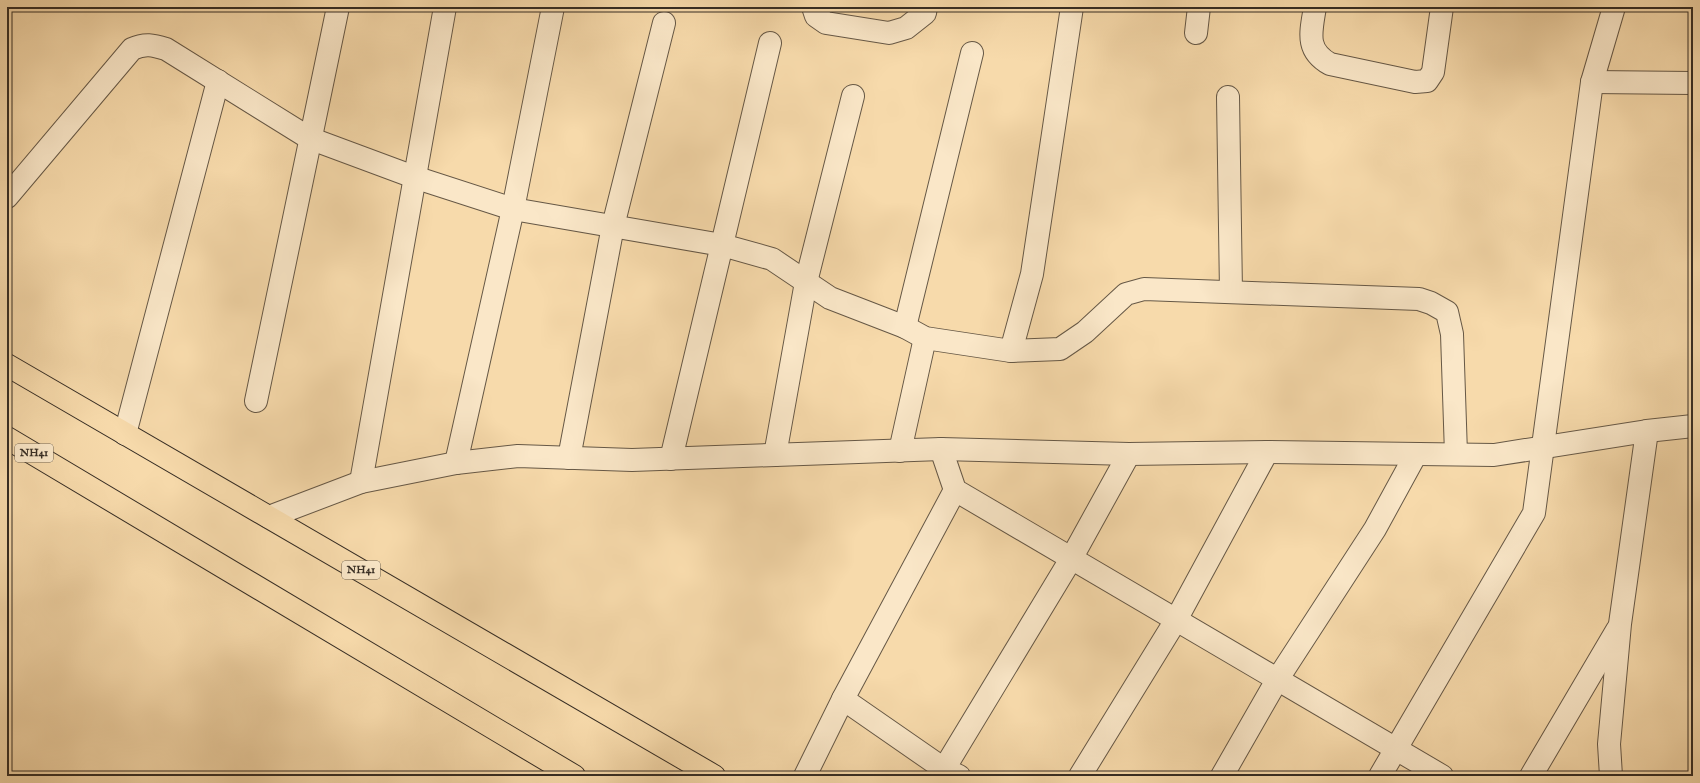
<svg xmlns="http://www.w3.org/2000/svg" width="1700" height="783" viewBox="0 0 1700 783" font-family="'IM FELL English',serif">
	<rect width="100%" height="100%" fill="#f7daab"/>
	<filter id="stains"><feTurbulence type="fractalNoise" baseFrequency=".005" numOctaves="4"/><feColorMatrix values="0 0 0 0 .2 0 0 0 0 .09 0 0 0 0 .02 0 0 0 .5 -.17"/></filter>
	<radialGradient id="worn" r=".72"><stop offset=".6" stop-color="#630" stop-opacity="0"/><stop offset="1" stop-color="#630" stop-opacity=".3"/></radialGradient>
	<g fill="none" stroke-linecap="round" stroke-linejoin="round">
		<!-- street casing -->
		<g stroke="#665846" stroke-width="24">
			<g id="street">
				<path d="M 813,7 L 816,16 L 826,23 L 889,33 L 906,28 L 925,13 L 926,7"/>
				<path d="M 1315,7 C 1311,32 1305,50 1330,64 L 1415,82 L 1427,81 L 1433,72 L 1442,7"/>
				<path d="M 1196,33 L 1199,7"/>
				<path d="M 1592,82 L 1693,83"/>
				<path d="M 1228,97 L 1231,292"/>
				<path d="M 7,197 L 132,49 C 145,43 153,45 166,49 L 309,138 L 414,177 L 513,209 L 722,245 L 772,259 L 830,298 L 905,327 L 925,338 L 1011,351 L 1060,349 L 1085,332 L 1126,294 L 1144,289 L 1419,299 L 1431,303 L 1447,312 L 1452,334 L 1456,454"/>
				<path d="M 905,327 L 972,53"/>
				<path d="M 1011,351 L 1032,274 L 1072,7"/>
				<path d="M 256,401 L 338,7"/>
				<path d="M 125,434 L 218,81"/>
				<path d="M 941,449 L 955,490 L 1442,776"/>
				<path d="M 900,451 L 925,338"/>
				<path d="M 775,455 L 806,282 L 853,96"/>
				<path d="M 569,458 L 613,226 L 664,23"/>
				<path d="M 671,459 L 770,43"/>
				<path d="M 456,463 L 513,209 L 553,7"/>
				<path d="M 361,482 L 445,7"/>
				<path d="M 955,490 L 843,699 L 944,769 L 959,776"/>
				<path d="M 269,517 L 361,482 L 456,463 L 518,456 L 632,460 L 941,449 L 1129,454 L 1267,452 L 1494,455 L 1647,431 L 1693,426"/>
				<path d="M 944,769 L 1071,559 L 1129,454"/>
				<path d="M 805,776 L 843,699"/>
				<path d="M 1080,776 L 1176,620 L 1267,452"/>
				<path d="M 1222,776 L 1277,680 L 1375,529 L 1416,454"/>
				<path d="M 1380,776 L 1534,513 L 1592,82 L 1614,7"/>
				<path d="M 1531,776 L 1617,630"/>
				<path d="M 1611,776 L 1609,744 L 1620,624 L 1647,431"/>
			</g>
		</g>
		<!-- highway casing -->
		<g stroke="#362d24" stroke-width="24">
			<g id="highway">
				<path d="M 7,365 L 714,776"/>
				<path d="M 7,438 L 574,776"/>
			</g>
		</g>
		<!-- street -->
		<use href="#street" stroke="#fae7c8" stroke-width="22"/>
		<!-- highway -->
		<use href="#highway" stroke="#f7daab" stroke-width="22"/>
	</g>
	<g text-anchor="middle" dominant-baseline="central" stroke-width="3" stroke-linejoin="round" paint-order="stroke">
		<!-- shield labels -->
		<g fill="#fae7c8" stroke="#716555" stroke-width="1">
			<rect x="15" y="444" width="38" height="18" rx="3"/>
			<rect x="342" y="561" width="38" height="18" rx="3"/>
		</g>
		<g font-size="11" font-weight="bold" fill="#362d24">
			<text x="34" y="453">NH41</text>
			<text x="361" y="570">NH41</text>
		</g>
	</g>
	<!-- margin -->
	<rect width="1700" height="783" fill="none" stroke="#f7daab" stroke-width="24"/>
	<rect x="8" y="8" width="1684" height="767" fill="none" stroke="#362d24" stroke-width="2"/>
	<rect x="12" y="12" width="1676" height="759" fill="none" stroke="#362d24"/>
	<rect width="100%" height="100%" filter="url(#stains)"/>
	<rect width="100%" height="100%" fill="url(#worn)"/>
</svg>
